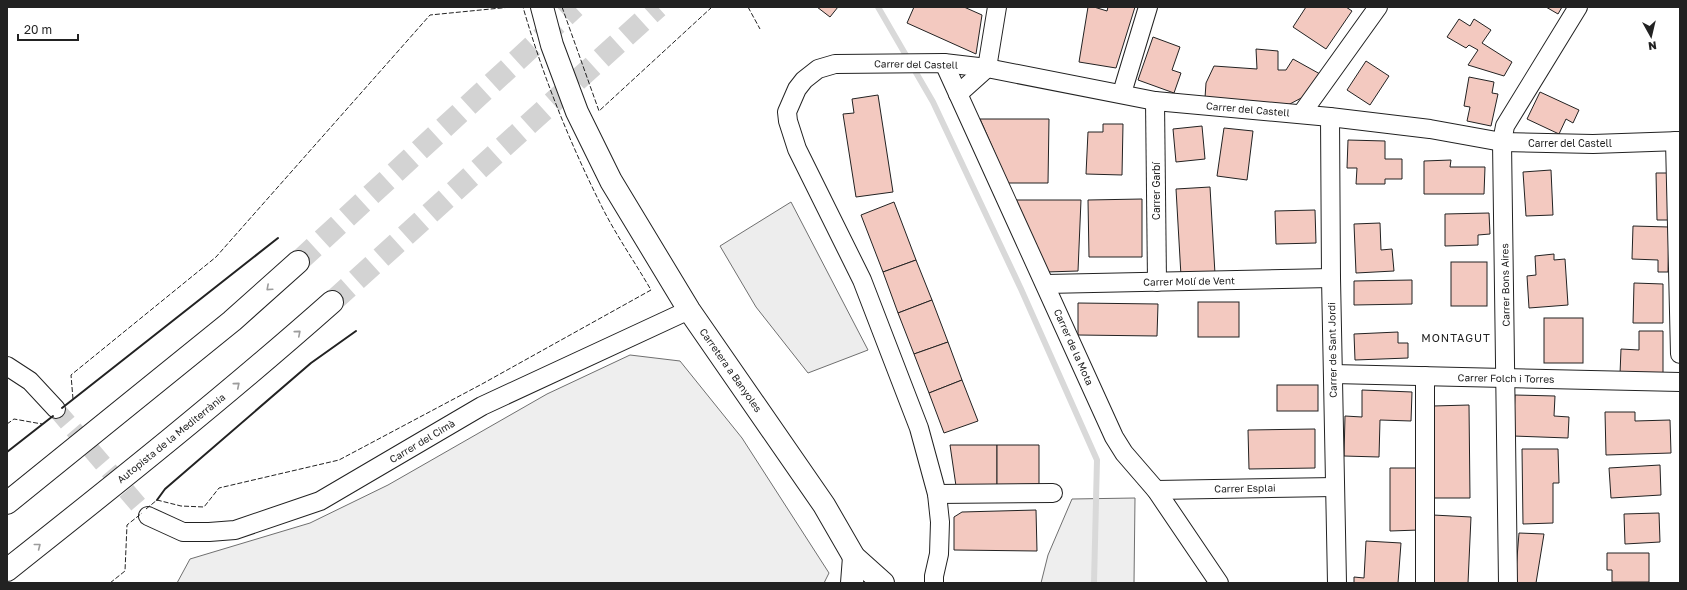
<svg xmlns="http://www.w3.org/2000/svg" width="1687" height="590" viewBox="0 0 1687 590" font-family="'Golos Text',sans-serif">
	<rect width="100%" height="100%" fill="#fff"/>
	<!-- green -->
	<g fill="#eee" stroke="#6f6f6f">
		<path d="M 630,355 L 680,361 L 742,438 L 829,573 L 824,583 L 177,583 L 190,559 L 310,523 L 388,485 L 547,394 Z"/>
		<path d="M 1135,498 L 1134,583 L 1041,583 L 1048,555 L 1072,499 Z"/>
	</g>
	<!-- parking -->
	<path fill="#ededed" stroke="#6f6f6f" d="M 791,202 L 868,350 L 808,373 L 756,307 L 720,246 Z"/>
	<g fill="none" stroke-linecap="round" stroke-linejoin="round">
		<!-- stream -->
		<path stroke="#d9d9d9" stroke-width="6" d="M 878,7 L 933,102 L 1021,289 L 1097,460 L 1094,583"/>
	</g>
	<!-- building -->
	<g fill="#f3c9c0" stroke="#222">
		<path d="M 817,7 L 838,7 L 830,17 Z"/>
		<path d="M 914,7 L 964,7 L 982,15 L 976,54 L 907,23 Z"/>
		<path d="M 1088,7 L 1094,7 L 1107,11 L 1108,7 L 1135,7 L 1116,68 L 1079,62 Z"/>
		<path d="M 1306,7 L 1346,7 L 1352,11 L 1326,49 L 1293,27 Z"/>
		<path d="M 1546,7 L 1562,7 L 1558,14 Z"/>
		<path d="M 1459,19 L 1470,26 L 1474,19 L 1491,30 L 1482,43 L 1512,62 L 1504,76 L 1468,65 L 1478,50 L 1469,45 L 1466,48 L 1447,37 Z"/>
		<path d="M 1153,37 L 1180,47 L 1172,70 L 1181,73 L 1174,93 L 1138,80 Z"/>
		<path d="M 1256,49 L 1278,51 L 1278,70 L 1286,70 L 1293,59 L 1320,74 L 1305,96 L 1288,105 L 1205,98 L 1206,83 L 1214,66 L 1257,69 Z"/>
		<path d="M 1366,61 L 1389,76 L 1370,105 L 1347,90 Z"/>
		<path d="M 1469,77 L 1494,82 L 1492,93 L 1498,94 L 1491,126 L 1467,121 L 1470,107 L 1464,106 Z"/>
		<path d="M 1540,92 L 1579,110 L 1573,123 L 1566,119 L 1559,134 L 1527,119 Z"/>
		<path d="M 878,95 L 893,192 L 856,197 L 843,114 L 854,113 L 852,99 Z"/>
		<path d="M 980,119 L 1049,119 L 1048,183 L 1008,183 Z"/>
		<path d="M 1103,124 L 1123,124 L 1122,175 L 1086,174 L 1088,132 L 1103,132 Z"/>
		<path d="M 1202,126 L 1205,159 L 1176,162 L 1173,129 Z"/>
		<path d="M 1224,128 L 1253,131 L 1247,180 L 1217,176 Z"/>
		<path d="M 1348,140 L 1385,141 L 1385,159 L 1402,159 L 1402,179 L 1385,179 L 1385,184 L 1356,184 L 1357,168 L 1347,168 Z"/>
		<path d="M 1451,160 L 1450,167 L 1485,167 L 1484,194 L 1424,194 L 1424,161 Z"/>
		<path d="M 1551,170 L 1553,215 L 1526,216 L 1523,172 Z"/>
		<path d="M 1656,173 L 1667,173 L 1668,220 L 1657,220 Z"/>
		<path d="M 1210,187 L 1215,274 L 1181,276 L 1176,189 Z"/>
		<path d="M 1142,199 L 1142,257 L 1089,257 L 1088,200 Z"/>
		<path d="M 1012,200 L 1081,200 L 1078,271 L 1046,272 Z"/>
		<path d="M 894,202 L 916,260 L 883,272 L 861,215 Z"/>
		<path d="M 1315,210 L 1316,243 L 1276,244 L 1275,211 Z"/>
		<path d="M 1489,213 L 1490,234 L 1478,235 L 1478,245 L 1445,246 L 1445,214 Z"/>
		<path d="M 1380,223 L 1381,250 L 1392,249 L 1394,271 L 1356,273 L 1354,224 Z"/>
		<path d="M 1633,226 L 1669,227 L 1668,272 L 1658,272 L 1658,260 L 1632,259 Z"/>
		<path d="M 1554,254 L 1554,260 L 1565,259 L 1568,305 L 1529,308 L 1527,276 L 1536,275 L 1535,256 Z"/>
		<path d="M 916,260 L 932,300 L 898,313 L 883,272 Z"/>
		<rect x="1451" y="262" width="36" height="44"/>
		<path d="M 1412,280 L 1412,304 L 1354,305 L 1354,281 Z"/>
		<path d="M 1634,283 L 1663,284 L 1663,323 L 1633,323 Z"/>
		<path d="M 932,300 L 948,342 L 914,354 L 898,313 Z"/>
		<rect x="1198" y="302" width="41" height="35"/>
		<path d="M 1078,303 L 1158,304 L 1157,336 L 1078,335 Z"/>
		<rect x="1544" y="318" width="39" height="45"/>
		<path d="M 1639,331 L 1663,331 L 1663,374 L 1620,374 L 1621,349 L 1639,350 Z"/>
		<path d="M 1398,332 L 1398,343 L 1408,343 L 1408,358 L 1355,360 L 1354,334 Z"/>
		<path d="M 948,342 L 962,380 L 929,393 L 914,354 Z"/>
		<path d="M 962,380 L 978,421 L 944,433 L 929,393 Z"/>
		<rect x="1277" y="385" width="41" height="26"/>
		<path d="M 1362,390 L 1412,392 L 1411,421 L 1380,420 L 1379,457 L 1344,456 L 1345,416 L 1362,417 Z"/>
		<path d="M 1515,395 L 1555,396 L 1554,416 L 1569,417 L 1568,438 L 1513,436 Z"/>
		<path d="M 1469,405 L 1470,498 L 1433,498 L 1433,406 Z"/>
		<path d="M 1605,412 L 1635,412 L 1635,421 L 1670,420 L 1671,453 L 1606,455 Z"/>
		<path d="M 1315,429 L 1315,468 L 1249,469 L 1248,430 Z"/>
		<path d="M 950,445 L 997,445 L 997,485 L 956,486 Z"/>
		<path d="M 997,445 L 1039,445 L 1039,484 L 997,485 Z"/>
		<path d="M 1522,449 L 1558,449 L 1559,483 L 1553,483 L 1553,523 L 1523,524 Z"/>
		<path d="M 1660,465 L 1661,495 L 1611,498 L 1609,468 Z"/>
		<path d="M 1390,468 L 1419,468 L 1419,530 L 1390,531 Z"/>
		<path d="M 1036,510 L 1037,551 L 954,550 L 954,517 L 962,512 Z"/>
		<path d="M 1659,513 L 1660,542 L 1625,544 L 1624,514 Z"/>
		<path d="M 1433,515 L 1471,517 L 1468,583 L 1431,583 Z"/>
		<path d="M 1519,533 L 1544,534 L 1536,583 L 1515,583 Z"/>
		<path d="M 1366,541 L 1401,543 L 1398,583 L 1354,583 L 1354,577 L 1364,578 Z"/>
		<path d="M 1607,553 L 1649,553 L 1649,582 L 1612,582 L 1612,570 L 1607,570 Z"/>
	</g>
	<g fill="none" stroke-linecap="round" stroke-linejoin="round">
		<!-- street-tunnel -->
		<path stroke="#d3d3d3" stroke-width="18" stroke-dasharray="18 9" stroke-linecap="butt" d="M 56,409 L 148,516"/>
		<!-- highway-tunnel -->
		<g stroke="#d3d3d3" stroke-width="22" stroke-dasharray="22 11" stroke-linecap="butt">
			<path d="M 298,262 L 575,7"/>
			<path d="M 332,302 L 658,7"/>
		</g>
		<!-- street casing -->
		<g stroke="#222" stroke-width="20">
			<g id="street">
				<path d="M 944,63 L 1114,437 L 1124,453 L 1156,490 L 1219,583"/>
				<path d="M 1122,93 L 1148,7"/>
				<path d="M 958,94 L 987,68 L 997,7"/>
				<path d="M 1155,101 L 1157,282"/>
				<path d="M 1302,113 L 1378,7"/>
				<path d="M 1330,117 L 1331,278 L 1337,583"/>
				<path d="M 1675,141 L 1680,354"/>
				<path d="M 1046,284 L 1331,278"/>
				<path d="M 7,366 L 30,381 L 56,409"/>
				<path d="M 1333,374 L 1680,382"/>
				<path d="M 1425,376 L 1425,583"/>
				<path d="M 1156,490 L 1335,487"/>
				<path d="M 937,494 L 1053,493"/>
				<path d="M 148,516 L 183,532 L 209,532 L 235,530 L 320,501 L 482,406 L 689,310"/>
				<path d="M 934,583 L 934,576 L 939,554 L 940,522 L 937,494 L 919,428 L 862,280 L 797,149 L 788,121 L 787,112 L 797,89 L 804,80 L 818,69 L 835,64 L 944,63 L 987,68 L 1155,101 L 1330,117 L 1430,129 L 1502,142 L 1593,144 L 1680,141"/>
				<path d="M 1508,583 L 1502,142 L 1505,126 L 1578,7"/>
			</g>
		</g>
		<!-- secondary casing -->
		<g stroke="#222" stroke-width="24">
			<g id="secondary">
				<path d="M 542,7 L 552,45 L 577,112 L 611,181 L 689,310 L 824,505 L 854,557 L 883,583"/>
				<path d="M 852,583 L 854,557"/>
			</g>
		</g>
		<!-- highway casing -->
		<g stroke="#222" stroke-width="24">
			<g id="highway">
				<path d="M 7,503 L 232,321 L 298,262"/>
				<path d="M 7,570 C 117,483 227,395 332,302"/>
			</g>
		</g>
		<!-- street -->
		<use href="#street" stroke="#fff" stroke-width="18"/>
		<!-- secondary -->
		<use href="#secondary" stroke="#fff" stroke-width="22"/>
		<!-- highway -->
		<use href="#highway" stroke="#fff" stroke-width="22"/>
		<!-- fence -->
		<g stroke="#222" stroke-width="1" stroke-dasharray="5 2" stroke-linecap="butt">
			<path d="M 562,7 L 599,111 L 712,7"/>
			<path d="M 748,7 L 760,29"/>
			<path d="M 73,399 L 71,375 L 216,257 L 430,15 L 511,7"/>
			<path d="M 7,424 L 14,419 L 42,424"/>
			<path d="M 146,509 L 157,500 L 181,506 L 204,507 L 219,488 L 339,460 L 482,384 L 651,290 C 636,264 618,238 604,211 C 571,146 543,77 523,7"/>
			<path d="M 110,583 L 125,571 L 127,525 L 142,513"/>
		</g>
		<!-- wall -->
		<g stroke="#222" stroke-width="2">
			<path d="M 62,408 L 278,238"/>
			<path d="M 7,452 L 53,416"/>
			<path d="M 157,500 L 165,489 L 311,363 L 356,331"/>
		</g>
	</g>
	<!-- one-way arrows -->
	<defs><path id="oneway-chevron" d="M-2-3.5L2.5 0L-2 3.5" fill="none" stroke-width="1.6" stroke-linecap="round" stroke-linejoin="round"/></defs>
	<g stroke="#9c9c9c">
		<use href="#oneway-chevron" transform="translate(269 288) rotate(138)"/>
		<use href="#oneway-chevron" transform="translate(298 333) rotate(-41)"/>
		<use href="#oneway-chevron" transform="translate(237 385) rotate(-40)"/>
		<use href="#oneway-chevron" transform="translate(38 546) rotate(-38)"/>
	</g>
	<g text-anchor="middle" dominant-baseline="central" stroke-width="3" stroke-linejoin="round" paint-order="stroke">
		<!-- street labels -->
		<g font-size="10" fill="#222" stroke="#fff">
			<text transform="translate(916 64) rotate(1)">Carrer del Castell</text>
			<text transform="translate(1248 109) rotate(5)">Carrer del Castell</text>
			<text x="1570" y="143">Carrer del Castell</text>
			<text transform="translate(1156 191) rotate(-90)">Carrer Garbí</text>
			<text transform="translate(1189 281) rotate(-1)">Carrer Molí de Vent</text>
			<text transform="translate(1505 285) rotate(-91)">Carrer Bons Aires</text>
			<text transform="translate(1074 347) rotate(66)">Carrer de la Mota</text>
			<text transform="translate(1332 350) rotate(-91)">Carrer de Sant Jordi</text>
			<text transform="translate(731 370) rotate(55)">Carretera a Banyoles</text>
			<text transform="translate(1506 378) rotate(1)">Carrer Folch i Torres</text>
			<text transform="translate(171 438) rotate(-39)">Autopista de la Mediterrània</text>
			<text transform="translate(422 441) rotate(-31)">Carrer del Cimà</text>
			<text transform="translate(1245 488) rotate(-1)">Carrer Esplai</text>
		</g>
		<!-- neighbourhood labels -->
		<g font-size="11" letter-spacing="1" fill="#222" stroke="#fff">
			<text x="1456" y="337">MONTAGUT</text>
		</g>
	</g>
	<!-- border -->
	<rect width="1687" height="590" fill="none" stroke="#222222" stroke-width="16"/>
	<!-- north arrow -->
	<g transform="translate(1651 36) rotate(172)" stroke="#ffffff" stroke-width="3" paint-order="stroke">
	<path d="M0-3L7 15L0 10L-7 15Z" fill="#222222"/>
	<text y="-6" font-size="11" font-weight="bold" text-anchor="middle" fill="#222222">N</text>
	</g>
	<!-- scale -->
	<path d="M18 34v6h60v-6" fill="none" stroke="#222222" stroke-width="2"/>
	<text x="24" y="34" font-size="12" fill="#222222" stroke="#ffffff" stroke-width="3" paint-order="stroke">20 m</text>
</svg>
